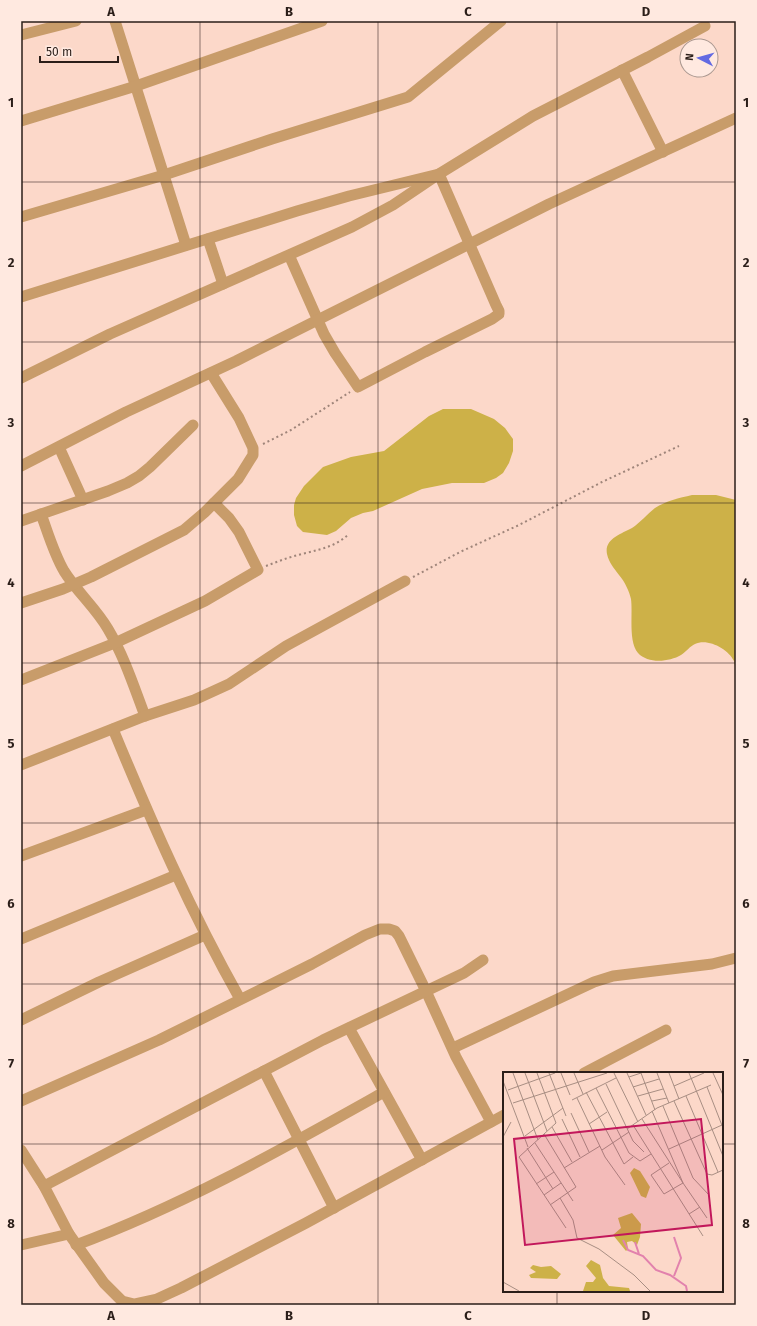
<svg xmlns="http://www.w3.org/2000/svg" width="757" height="1326" viewBox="0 0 757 1326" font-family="'Fira Sans',sans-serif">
	<rect width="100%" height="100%" fill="#fcd8c9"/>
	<!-- forest -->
	<g fill="#cdb148">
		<path d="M 443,409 L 471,409 L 494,419 L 505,428 L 513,439 L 513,451 L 509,463 L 503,473 L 496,478 L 484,483 L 452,483 L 422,489 L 373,511 L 363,513 L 351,518 L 336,531 L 327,535 L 303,532 L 297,526 L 294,515 L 294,505 L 296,498 L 304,486 L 323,467 L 351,457 L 384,451 L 429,416 Z"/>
		<path d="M 692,495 L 716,495 L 736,500 L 736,673 C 735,669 735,664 734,661 C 728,649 708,638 695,644 C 690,646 686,652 681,655 C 669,662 648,664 638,653 C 628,642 633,613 631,599 C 629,591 625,582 619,575 C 614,568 609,563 607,554 C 604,539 621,534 632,528 C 640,523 647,514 655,508 C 666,501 679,498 692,495 Z"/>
	</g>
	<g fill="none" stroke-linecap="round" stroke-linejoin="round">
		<!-- path -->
		<g stroke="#9f857a" stroke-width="2" stroke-dasharray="2 3" stroke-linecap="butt">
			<path d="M 263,444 L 291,430 L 350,392"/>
			<path d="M 266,566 C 279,561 292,556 306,553 C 322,549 336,546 349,534"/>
			<path d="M 413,577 L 460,552 L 519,525 L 602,482 L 679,446"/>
		</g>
		<!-- street -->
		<g stroke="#c89c6a" stroke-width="11">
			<path d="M 115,21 L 186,245"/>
			<path d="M 21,35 L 76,21"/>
			<path d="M 622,70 L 663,152"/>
			<path d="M 21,121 L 136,86 L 322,21"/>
			<path d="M 21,217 L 164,175 L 272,139 L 408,97 L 501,21"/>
			<path d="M 208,239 L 223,284"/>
			<path d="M 21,297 L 297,211 L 349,196 L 439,174 L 533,116 L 648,57 L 705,26"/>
			<path d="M 21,378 L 110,334 L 352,227 L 393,205 L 439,174 L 496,305 L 499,311 L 499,314 L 492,319 L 425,352 L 358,387 L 335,353 L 324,334 L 289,255"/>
			<path d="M 59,447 L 83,500"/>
			<path d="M 21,466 L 126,412 L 236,361 L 549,204 L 736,118"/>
			<path d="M 41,514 C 48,533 54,554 64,571 C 77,592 96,608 108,629 C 124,656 134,687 145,716"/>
			<path d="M 21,521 L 108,491 L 127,483 L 139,476 L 150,467 L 193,425"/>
			<path d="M 21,603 L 63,589 L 91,577 L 184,530 L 205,512 L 238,479 L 253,455 L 253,448 L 239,418 L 211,373"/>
			<path d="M 21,680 L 115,643 L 205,601 L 258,570 L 239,532 L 229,518 L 214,503"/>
			<path d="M 113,729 C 151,821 191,912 240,999"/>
			<path d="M 21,765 L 145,716 L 194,700 L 229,684 L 286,646 L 405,581"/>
			<path d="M 21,856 L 146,810"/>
			<path d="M 21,939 L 176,875"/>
			<path d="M 21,1020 L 99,982 L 205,935"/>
			<path d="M 349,1028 L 422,1160"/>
			<path d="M 453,1048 L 594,982 L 613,976 L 712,964 L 736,958"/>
			<path d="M 264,1071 L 334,1208"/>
			<path d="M 584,1073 L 666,1030"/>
			<path d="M 21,1101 L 159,1040 L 312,964 L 365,935 L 380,929 L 389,929 L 395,931 L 399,936 L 426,991 L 456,1057 L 491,1122"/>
			<path d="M 21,1150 L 44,1186 L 69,1234 L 104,1283 L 122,1301 L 134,1304 L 157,1299 L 181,1288 L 306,1223 L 504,1115"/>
			<path d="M 44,1186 L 323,1040 L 464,973 L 483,960"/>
			<path d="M 21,1245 L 69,1234"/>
			<path d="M 76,1245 C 184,1205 284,1148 384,1092"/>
		</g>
	</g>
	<!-- grid -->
	<path fill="none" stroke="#2b1e19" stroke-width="1" stroke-opacity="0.55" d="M 200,21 L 200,1305M 378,21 L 378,1305M 557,21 L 557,1073M 21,182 L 736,182M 21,342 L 736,342M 21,503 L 736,503M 21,663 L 736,663M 21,823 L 736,823M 21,984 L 736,984M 21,1144 L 504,1144M 722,1144 L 736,1144M 557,1291 L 557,1305"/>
	<!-- overview -->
	<g transform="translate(503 1072)">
		<rect width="220" height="220" fill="#fcd8c9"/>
		<path d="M 131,96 L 137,99 L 147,115 L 143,126 L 138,124 L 127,101 ZM 129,141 L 138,152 L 137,165 L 134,173 L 129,169 L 124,170 L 125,177 L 123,179 L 110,163 L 118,156 L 115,146 ZM 88,188 L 97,193 L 100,206 L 106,214 L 126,216 L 127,219 L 80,219 L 83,210 L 90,210 L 93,206 L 83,194 ZM 30,193 L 38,195 L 48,194 L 58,202 L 54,207 L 28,206 L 26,203 L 33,200 L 27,196 Z" fill="#cdb148"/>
		<path fill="none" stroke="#e282ad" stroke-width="2" d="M 120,168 L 125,178 L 140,184 L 153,198 L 167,203 L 183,214 L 184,219M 132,170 L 136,182M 171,204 L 178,186 L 171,165"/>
		<path fill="none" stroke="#a88e83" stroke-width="1" d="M 10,1 L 35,68M 22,1 L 44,59M 34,1 L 53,51 L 16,85 L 63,156M 46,1 L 63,44M 58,1 L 67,23M 71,1 L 80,22M 111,1 L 135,50M 124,1 L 143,43M 154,1 L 166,31M 166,1 L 176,27M 186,1 L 220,84M 210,1 L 220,23M 126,5 L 138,1 L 152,38M 0,9 L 25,75M 103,12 L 130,69 L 141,80M 171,14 L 201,1M 130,15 L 156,7M 204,15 L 220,56M 93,16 L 126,81 L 137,89 L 148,82M 5,18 L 52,1M 83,20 L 121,92 L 130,85M 135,24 L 160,17M 183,24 L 215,100M 74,26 L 102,85 L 122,113M 69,28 L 113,6M 149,29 L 164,26M 171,29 L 204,102 L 209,103 L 220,98M 10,31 L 104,1M 160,34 L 190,106 L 206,123M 149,39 L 180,111 L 204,146M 68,41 L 86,80M 59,47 L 77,85M 139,47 L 180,111 L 161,122 L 148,103 L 166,91M 86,52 L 104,40M 130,53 L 200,164M 49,55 L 69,90M 124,57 L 154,36 L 208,13M 41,62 L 73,115 L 47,133M 22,64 L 60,36M 0,65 L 8,50M 32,71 L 70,129M 24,76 L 50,117M 166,77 L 219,53M 99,78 L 126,60M 61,96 L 97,74M 33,112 L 51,100M 41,123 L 58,111M 57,126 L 70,148 L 74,166 L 96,177 L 131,203 L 147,219M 186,142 L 197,135M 0,210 L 16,219"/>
		<path fill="#c2185b" fill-opacity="0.15" stroke="#c2185b" stroke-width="2" d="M 198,47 L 209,153 L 22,173 L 11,67 Z"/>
		<rect width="220" height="220" fill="none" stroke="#2b1e19" stroke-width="2"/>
	</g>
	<!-- border -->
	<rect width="757" height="1326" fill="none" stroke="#ffe9e0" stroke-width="44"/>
	<!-- north arrow -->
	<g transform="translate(699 58) rotate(276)"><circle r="19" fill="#ffe9e0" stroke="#aa9890"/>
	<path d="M0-3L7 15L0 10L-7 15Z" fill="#636ae2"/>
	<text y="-6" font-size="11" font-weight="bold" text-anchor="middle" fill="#2b1e19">N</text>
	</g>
	<!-- scale -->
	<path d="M40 56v6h78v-6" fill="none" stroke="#2b1e19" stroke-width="2"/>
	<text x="46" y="56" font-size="12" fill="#2b1e19" stroke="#ffe9e0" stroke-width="3" paint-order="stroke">50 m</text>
	<rect x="22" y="22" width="713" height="1282" fill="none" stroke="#2b1e19" stroke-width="1.5"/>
	<g font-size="13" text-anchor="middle" font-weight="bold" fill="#2b1e19">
		<text x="111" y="16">A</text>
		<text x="289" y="16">B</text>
		<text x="468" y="16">C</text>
		<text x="646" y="16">D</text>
		<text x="11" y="107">1</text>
		<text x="746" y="107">1</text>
		<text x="11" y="267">2</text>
		<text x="746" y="267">2</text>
		<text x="11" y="427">3</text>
		<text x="746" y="427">3</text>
		<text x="11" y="587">4</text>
		<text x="746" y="587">4</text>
		<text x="11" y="748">5</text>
		<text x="746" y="748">5</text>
		<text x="11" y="908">6</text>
		<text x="746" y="908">6</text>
		<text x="11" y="1068">7</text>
		<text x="746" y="1068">7</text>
		<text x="11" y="1228">8</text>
		<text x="746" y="1228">8</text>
		<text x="111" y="1320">A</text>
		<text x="289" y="1320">B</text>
		<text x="468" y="1320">C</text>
		<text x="646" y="1320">D</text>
	</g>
</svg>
